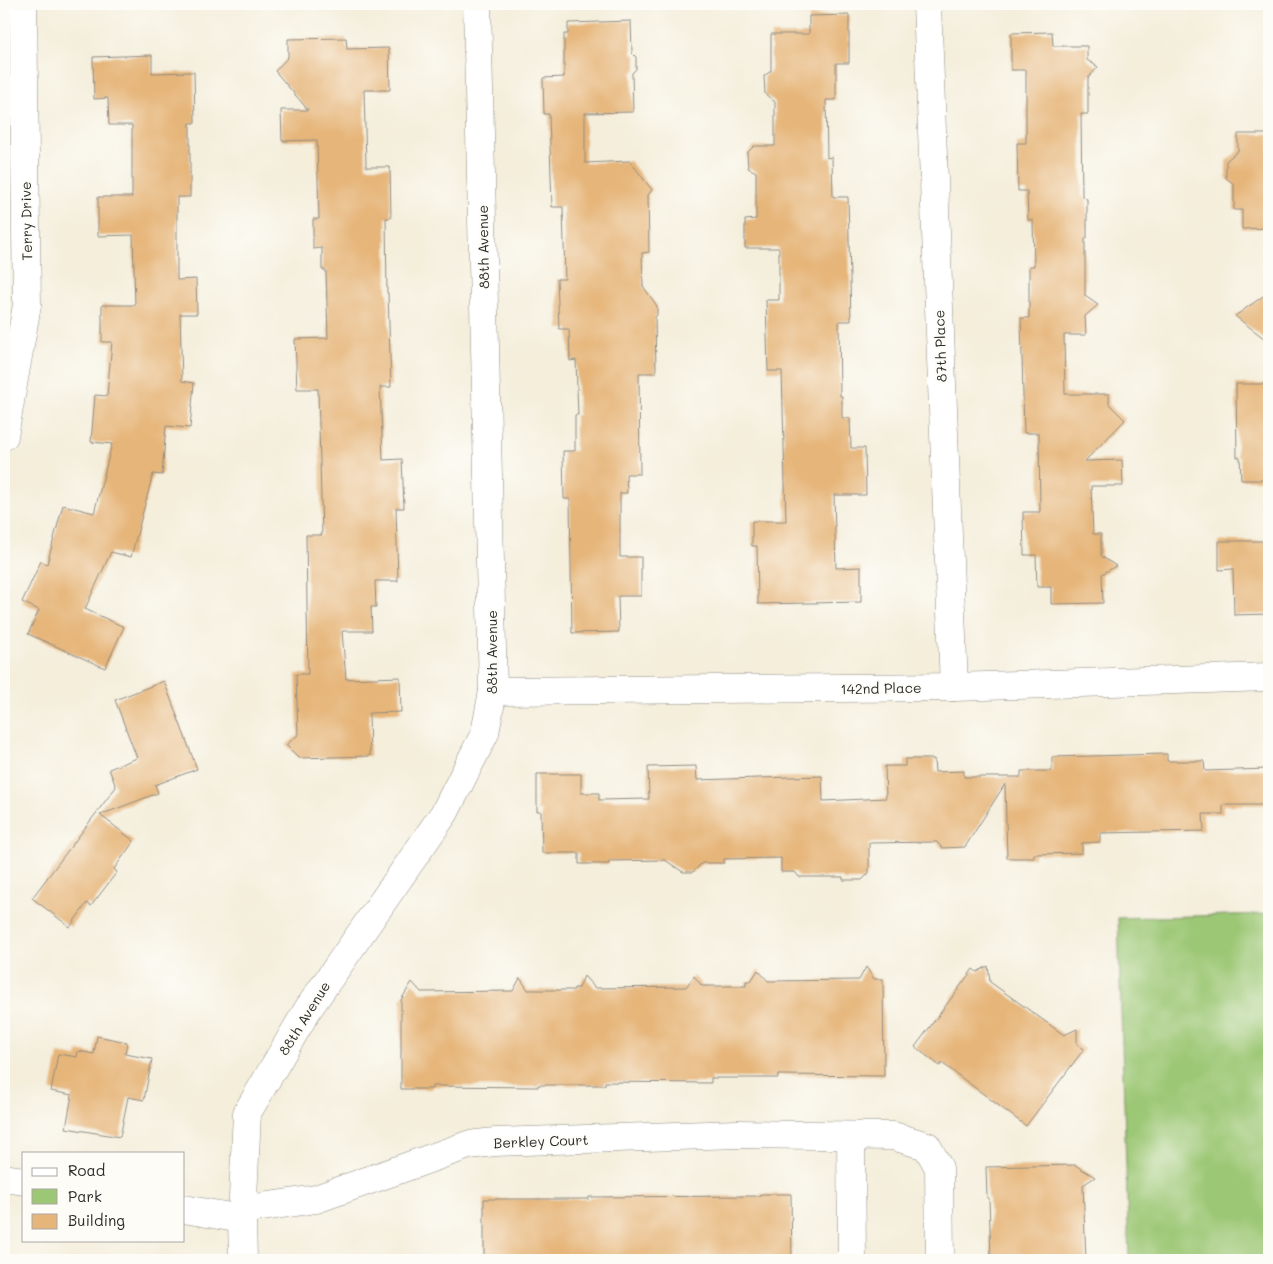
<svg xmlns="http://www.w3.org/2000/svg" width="1273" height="1264" viewBox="0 0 1273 1264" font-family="Mali,sans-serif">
	<rect width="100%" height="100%" fill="#fdfcf7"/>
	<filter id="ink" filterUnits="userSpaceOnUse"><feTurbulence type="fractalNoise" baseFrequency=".02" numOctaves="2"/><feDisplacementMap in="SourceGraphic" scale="10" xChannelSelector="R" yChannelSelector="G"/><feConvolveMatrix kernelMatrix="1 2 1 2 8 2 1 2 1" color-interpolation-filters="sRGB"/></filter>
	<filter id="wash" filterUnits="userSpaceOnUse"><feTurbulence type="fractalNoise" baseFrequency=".0096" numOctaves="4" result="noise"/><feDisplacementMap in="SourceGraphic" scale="20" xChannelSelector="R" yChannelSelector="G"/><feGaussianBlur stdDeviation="1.12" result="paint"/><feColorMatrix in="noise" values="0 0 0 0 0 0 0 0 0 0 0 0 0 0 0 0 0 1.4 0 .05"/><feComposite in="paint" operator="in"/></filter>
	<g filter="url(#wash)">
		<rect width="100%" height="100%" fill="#f4eedb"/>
		<!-- green -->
		<path fill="#9cc774" stroke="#647950" d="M 1269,914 L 1269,1260 L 1129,1260 L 1118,918 Z"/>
		<g id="blocks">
			<!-- building -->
			<g fill="#e6b579">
				<path d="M 849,15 L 849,63 L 836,63 L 836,100 L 826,100 L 827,158 L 832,157 L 833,197 L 848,197 L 851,321 L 839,321 L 840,396 L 842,396 L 842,418 L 850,418 L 851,448 L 865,448 L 866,495 L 834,495 L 836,568 L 861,567 L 861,602 L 758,604 L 757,546 L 752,546 L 752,521 L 786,521 L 782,371 L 768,371 L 766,300 L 779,300 L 779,248 L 745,248 L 745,220 L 756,219 L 756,172 L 748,168 L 747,153 L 754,146 L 775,146 L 775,102 L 765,94 L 764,76 L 771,71 L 771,34 L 809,34 L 809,16 Z"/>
				<path d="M 631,21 L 632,53 L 636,57 L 636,69 L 632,73 L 633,112 L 585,113 L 585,163 L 630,161 L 652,190 L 648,195 L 649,252 L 642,253 L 643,286 L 657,306 L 657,315 L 655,317 L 656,373 L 639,373 L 640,474 L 626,474 L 627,493 L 620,493 L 620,557 L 641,557 L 641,596 L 618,596 L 619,632 L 572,633 L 570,499 L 564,499 L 563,451 L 575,451 L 575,415 L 578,415 L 576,360 L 570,361 L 569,329 L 559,329 L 557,279 L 565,279 L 563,207 L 552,207 L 549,114 L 544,114 L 543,78 L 564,77 L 564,34 L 568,34 L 568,23 Z"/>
				<path d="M 1052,32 L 1053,46 L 1087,46 L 1087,60 L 1098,67 L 1088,78 L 1088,114 L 1081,114 L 1082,196 L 1087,199 L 1087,238 L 1085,238 L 1085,296 L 1098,305 L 1085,316 L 1086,335 L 1064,335 L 1065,394 L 1109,394 L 1109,404 L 1125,420 L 1085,461 L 1122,460 L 1123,486 L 1091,486 L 1093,534 L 1101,534 L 1101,556 L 1116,566 L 1102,574 L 1103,603 L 1051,604 L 1051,587 L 1037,587 L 1036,555 L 1024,555 L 1023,512 L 1040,512 L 1039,433 L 1024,433 L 1021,318 L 1029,318 L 1029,266 L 1034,266 L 1033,220 L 1028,220 L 1027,191 L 1018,191 L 1017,143 L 1026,143 L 1026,70 L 1011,70 L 1011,33 Z"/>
				<path d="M 346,38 L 347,49 L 389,48 L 390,90 L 364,90 L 366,167 L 390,167 L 391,218 L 386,218 L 387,293 L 388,293 L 391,387 L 380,387 L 383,460 L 402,459 L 404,508 L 396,508 L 398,581 L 375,581 L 376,607 L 371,607 L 372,631 L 342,631 L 346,679 L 400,677 L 401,712 L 369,713 L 370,756 L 299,758 L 286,745 L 298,735 L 296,674 L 308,674 L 306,535 L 322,535 L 318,389 L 297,389 L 295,339 L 328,338 L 326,270 L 322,270 L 322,248 L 313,249 L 313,219 L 319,219 L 317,140 L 282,141 L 281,110 L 308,110 L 275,71 L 288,57 L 288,39 Z"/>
				<path d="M 152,55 L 152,73 L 194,72 L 195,123 L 190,123 L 190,197 L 177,197 L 177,280 L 196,279 L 197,314 L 180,314 L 182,381 L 194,383 L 190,428 L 166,426 L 162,475 L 153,474 L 131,557 L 111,552 L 85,609 L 124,627 L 105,668 L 28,634 L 39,610 L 22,602 L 41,561 L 47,564 L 63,505 L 94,513 L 112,444 L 91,442 L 95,395 L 107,396 L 112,342 L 102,342 L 102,305 L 135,305 L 133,235 L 98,236 L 98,197 L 132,197 L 132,125 L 109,125 L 108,98 L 94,99 L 93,57 Z"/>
				<path d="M 1238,134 L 1269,134 L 1269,228 L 1242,229 L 1242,210 L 1234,210 L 1234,184 L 1226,178 L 1226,161 L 1238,151 Z"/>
				<path d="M 1269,292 L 1269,342 L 1235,316 Z"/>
				<path d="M 1236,384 L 1269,384 L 1269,480 L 1241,480 L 1240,457 L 1237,457 Z"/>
				<path d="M 1219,541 L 1269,541 L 1269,614 L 1234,615 L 1233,569 L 1219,570 Z"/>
				<path d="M 164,681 L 197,769 L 155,785 L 158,793 L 100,815 L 134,841 L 114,869 L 117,872 L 91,906 L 87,903 L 70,927 L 32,898 L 116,787 L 109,769 L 137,758 L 115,700 Z"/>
				<path d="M 1167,754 L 1167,761 L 1204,761 L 1205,771 L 1269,769 L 1269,805 L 1223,805 L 1223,814 L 1203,814 L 1204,831 L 1100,833 L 1100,842 L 1082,843 L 1082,853 L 1034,854 L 1034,858 L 1007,858 L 1005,784 L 965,847 L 942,848 L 937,842 L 869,843 L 869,873 L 862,880 L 843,880 L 843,877 L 799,877 L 795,872 L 781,872 L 781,858 L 724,859 L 724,863 L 702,863 L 693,872 L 683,872 L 665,860 L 609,861 L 609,864 L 579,864 L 579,853 L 542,853 L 541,811 L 537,811 L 537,774 L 581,774 L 581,793 L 599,793 L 599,800 L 649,799 L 648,767 L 696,766 L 697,780 L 822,776 L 823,801 L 886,798 L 885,766 L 905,766 L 905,759 L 934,759 L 935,772 L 964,771 L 964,777 L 1021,777 L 1021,771 L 1052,771 L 1052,757 Z"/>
				<path d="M 988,966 L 990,982 L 1064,1035 L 1077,1029 L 1077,1044 L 1084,1049 L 1026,1126 L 942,1063 L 940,1066 L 915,1047 L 973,969 L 977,972 Z"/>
				<path d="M 866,967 L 874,979 L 883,979 L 884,1076 L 778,1075 L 778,1078 L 711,1078 L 711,1083 L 605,1082 L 605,1085 L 538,1085 L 538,1087 L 432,1086 L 432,1089 L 401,1089 L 401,1000 L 412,982 L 421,992 L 513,991 L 520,978 L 528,990 L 574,990 L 574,988 L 579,988 L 584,976 L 595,988 L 686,987 L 694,976 L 702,986 L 746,986 L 746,981 L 751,981 L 758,970 L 768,981 L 859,980 Z"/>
				<path d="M 97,1036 L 127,1042 L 125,1054 L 152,1059 L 144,1100 L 128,1097 L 120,1137 L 66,1128 L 72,1095 L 51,1091 L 58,1054 L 77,1057 L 78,1051 L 94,1054 Z"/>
				<path d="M 1075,1165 L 1095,1177 L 1083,1185 L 1086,1260 L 991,1260 L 989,1198 L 987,1198 L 986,1167 Z"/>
				<path d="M 760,1194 L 791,1194 L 792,1260 L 484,1260 L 484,1199 L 589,1199 L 589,1197 L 760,1196 Z"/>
			</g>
		</g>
	</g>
	<g filter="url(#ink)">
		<use href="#blocks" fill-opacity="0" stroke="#908c83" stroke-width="1"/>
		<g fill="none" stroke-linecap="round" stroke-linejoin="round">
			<!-- street casing -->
			<g stroke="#908c83" stroke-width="29">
				<g id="street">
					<path d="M 927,4 L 954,687"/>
					<path d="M 4,436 L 27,305 L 23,4"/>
					<path d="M 493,691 L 954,687 L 1269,677"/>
					<path d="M 851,1136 L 852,1260"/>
					<path d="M 4,1178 L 24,1181"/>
					<path d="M 184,1209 L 242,1219"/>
					<path d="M 242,1210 L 316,1199 L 468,1145 L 495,1142 L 738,1134 L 893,1136 L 927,1146 L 939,1168 L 940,1260"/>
					<path d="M 243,1260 L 242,1219 L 247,1113 L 308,1009 L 445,812 L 485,733 L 493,691 L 477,4"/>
				</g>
			</g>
			<!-- street -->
			<use href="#street" stroke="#fff" stroke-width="28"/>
		</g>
	</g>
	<g text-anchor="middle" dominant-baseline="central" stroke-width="4" stroke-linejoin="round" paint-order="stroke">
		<!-- street labels -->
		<g font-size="14" fill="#2b2b2b" stroke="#fdfcf7">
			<text transform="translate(26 221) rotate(-91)">Terry Drive</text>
			<text transform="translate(483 247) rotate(-91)">88th Avenue</text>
			<text transform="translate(940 346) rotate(-92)">87th Place</text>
			<text transform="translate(491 652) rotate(-90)">88th Avenue</text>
			<text transform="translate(881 688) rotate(-1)">142nd Place</text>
			<text transform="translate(304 1018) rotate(-58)">88th Avenue</text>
			<text transform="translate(541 1141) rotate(-2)">Berkley Court</text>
		</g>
	</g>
	<!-- margin -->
	<rect width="1273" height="1264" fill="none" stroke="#fdfcf7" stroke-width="20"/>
	<!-- legend -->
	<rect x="22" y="1152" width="162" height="90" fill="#fdfcf7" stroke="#a9a8a5"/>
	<rect x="32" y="1168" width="25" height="8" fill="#ffffff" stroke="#a9a8a5"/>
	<text x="68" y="1176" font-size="15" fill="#2b2b2b">Road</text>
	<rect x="32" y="1189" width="25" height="15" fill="#9cc774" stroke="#a9a8a5"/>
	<text x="68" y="1202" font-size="15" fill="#2b2b2b">Park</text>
	<rect x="32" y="1214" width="25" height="15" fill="#e6b579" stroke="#a9a8a5"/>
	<text x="68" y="1226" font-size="15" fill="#2b2b2b">Building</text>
</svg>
